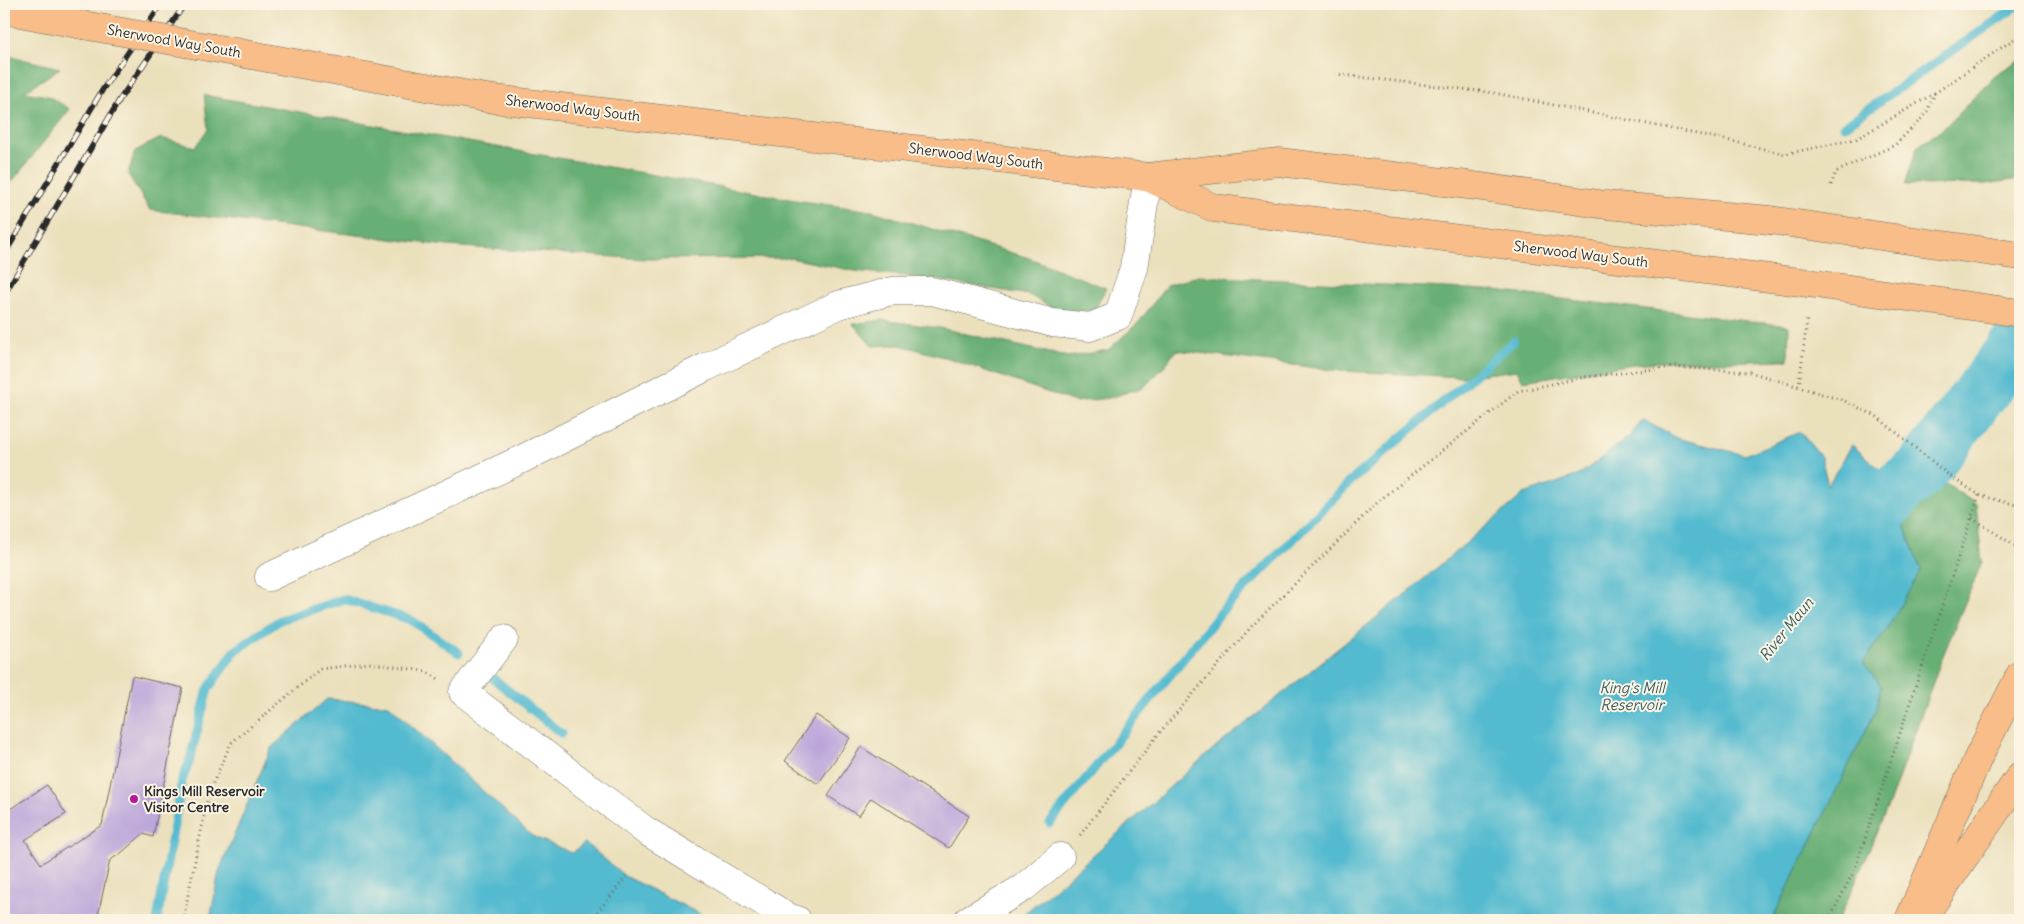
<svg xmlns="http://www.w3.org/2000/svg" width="2024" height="924" viewBox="0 0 2024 924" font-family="Delius,sans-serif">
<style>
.forest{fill:#68af75;stroke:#4a6d50}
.water{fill:#52bacf;stroke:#3e727d}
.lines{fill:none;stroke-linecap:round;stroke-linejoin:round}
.stream{stroke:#52bacf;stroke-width:9}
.river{stroke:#52bacf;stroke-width:55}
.building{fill:#bba5da}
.minor-casing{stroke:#6e6a5e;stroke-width:29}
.highway-casing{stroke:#6e6a5e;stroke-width:29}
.path{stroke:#6e6a5e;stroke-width:3;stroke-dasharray:1 4;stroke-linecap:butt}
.minor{stroke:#fff;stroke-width:28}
.highway{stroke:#f8bd88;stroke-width:28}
.rail-casing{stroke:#2b2b2b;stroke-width:5.5}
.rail{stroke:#fcf5e5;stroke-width:4;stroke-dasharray:11;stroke-linecap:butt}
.highway-bridge-casing{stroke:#6e6a5e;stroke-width:29;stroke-linecap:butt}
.highway-bridge{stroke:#f8bd88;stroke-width:28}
.poi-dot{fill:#b5179e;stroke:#fcf5e5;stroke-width:2}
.labels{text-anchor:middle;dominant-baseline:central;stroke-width:4;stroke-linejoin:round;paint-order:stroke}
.street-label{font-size:14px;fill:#2b2b2b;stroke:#fcf5e5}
.poi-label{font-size:14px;font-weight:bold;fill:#2b2b2b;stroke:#fcf5e5;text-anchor:start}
.water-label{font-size:15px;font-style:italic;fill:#395d64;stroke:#fcf5e5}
</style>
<rect width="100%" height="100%" fill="#fcf5e5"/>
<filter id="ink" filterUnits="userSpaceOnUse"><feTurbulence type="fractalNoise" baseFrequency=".02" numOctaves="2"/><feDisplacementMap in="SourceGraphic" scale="10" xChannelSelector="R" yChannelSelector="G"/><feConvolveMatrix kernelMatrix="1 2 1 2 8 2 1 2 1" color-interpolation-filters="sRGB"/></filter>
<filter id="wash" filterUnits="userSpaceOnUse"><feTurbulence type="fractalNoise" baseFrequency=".0096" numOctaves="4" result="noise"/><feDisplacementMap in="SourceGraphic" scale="20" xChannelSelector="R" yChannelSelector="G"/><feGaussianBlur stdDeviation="1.12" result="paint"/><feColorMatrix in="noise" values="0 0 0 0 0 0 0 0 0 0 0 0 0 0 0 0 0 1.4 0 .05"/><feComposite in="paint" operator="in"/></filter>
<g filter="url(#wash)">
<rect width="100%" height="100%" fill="#ebe0bc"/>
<g class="forest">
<polygon points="4,55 60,68 24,92 48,96 70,109 7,188 4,187"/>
<polygon points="2020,60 2020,179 1986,184 1905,185 1917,147 1943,129 1998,73"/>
<polygon points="204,95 795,200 872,211 1029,258 1106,288 1094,311 1058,311 1029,295 932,279 855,271 790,258 645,259 447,246 150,210 128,174 135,151 161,138 195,147 208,129"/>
<polygon points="1198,276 1487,290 1789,326 1788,360 1716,362 1672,361 1634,364 1523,381 1517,370 1463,377 1340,371 1176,350 1164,367 1144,387 1109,398 1075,402 951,359 900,345 872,346 853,324 882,320 940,328 1068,357 1108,350 1139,322 1167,285"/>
<polygon points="1940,480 1976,504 1982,562 1942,658 1890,801 1839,920 1772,920 1875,712 1881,686 1862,663 1921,570 1900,515"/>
</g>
<g class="water">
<polygon points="1643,420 1676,438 1745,455 1800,432 1821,457 1828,485 1852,445 1900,487 1900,515 1921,570 1887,629 1863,663 1881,686 1875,712 1772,920 1016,920 1064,881 1204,757 1413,588 1524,494 1579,475 1629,437"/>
<polygon points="327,699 389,705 532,836 572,853 585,843 626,877 712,920 210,920 219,871 271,748"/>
</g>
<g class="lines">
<g class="stream">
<polyline points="1844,126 2020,4"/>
<polyline points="489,675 562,734"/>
<polyline points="1050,823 1223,610 1352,480 1514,341"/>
<polyline points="157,920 182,780 189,763 208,689 235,651 280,620 344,599 411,620 459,653"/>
</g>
<polyline class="river" points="1852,546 1900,487 1920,472 2020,341"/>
</g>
<g id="blocks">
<g class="building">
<polygon points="132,676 183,688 153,837 143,834 120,854 110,860 97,920 4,920 4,813 47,785 66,814 25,840 41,864 102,825"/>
<polygon points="816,715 850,738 818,784 785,761"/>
<polygon points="861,747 969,816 949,848 871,798 859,816 828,796"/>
</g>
</g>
</g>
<g filter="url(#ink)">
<use href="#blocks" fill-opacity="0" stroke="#6e6a5e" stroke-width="1"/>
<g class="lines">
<defs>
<g id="minor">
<polyline points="269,577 518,461 706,367 838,305 892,291 932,291 1053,323 1090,327 1118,316 1134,268 1148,177"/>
<polyline points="504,639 463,692 646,831 790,918 797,920"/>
<polyline points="968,920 1023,888 1060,857"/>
</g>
<g id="highway">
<polyline points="4,10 83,25"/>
<polyline points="213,48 486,98 1148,177 1279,162 1468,185 1606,205 1770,220"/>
<polyline points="1148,177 1214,208 1808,283"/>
<polyline points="1922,919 2020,776"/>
<polyline points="1909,920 1978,758 2020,675"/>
</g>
</defs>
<use href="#minor" class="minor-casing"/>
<use href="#highway" class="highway-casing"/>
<g class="path">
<polyline points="1335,74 1495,93 1731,141 1785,154 1856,139 1935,93"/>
<polyline points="1831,185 1836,172 1895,145 1926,114 1935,93 2020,35"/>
<polyline points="1799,386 1807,319"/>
<polyline points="1972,518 2020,549"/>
<polyline points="1080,835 1160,732 1252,626 1380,500 1518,391 1585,377 1673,367 1750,372 1845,401 1876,416 1950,476 1979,495 2020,506"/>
<polyline points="183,920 209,792 231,743 320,669 369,663 425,671 439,679"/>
<polyline points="591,920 626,877"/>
<polyline points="1829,920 1855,869 1979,495"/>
</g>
<use href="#minor" class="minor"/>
<use href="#highway" class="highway"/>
<defs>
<g id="rail">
<polyline points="4,255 103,89 161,4"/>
<polyline points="4,295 120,99 185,4"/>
</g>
</defs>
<use href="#rail" class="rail-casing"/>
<use href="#rail" class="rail"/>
<defs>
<g id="highway-bridge">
<polyline points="83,25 213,48"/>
<polyline points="1770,220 2020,256"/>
<polyline points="1808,283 2020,313"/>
</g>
</defs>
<use href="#highway-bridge" class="highway-bridge-casing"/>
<use href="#highway-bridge" class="highway-bridge"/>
</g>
</g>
<circle class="poi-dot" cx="134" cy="799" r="5"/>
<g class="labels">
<g class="street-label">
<text transform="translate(174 41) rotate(10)">Sherwood Way South</text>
<text transform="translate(573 108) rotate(7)">Sherwood Way South</text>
<text transform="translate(976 156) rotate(7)">Sherwood Way South</text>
<text transform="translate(1581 254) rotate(7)">Sherwood Way South</text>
</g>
<g class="poi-label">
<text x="144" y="791">Kings Mill Reservoir<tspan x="144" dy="16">Visitor Centre</tspan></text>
</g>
<g class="water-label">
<text transform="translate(1786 629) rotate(-51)">River Maun</text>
<text x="1632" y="687">King's Mill<tspan x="1632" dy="17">Reservoir</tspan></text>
</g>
</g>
<rect width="2024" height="924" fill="none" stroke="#fcf5e5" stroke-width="20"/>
</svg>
